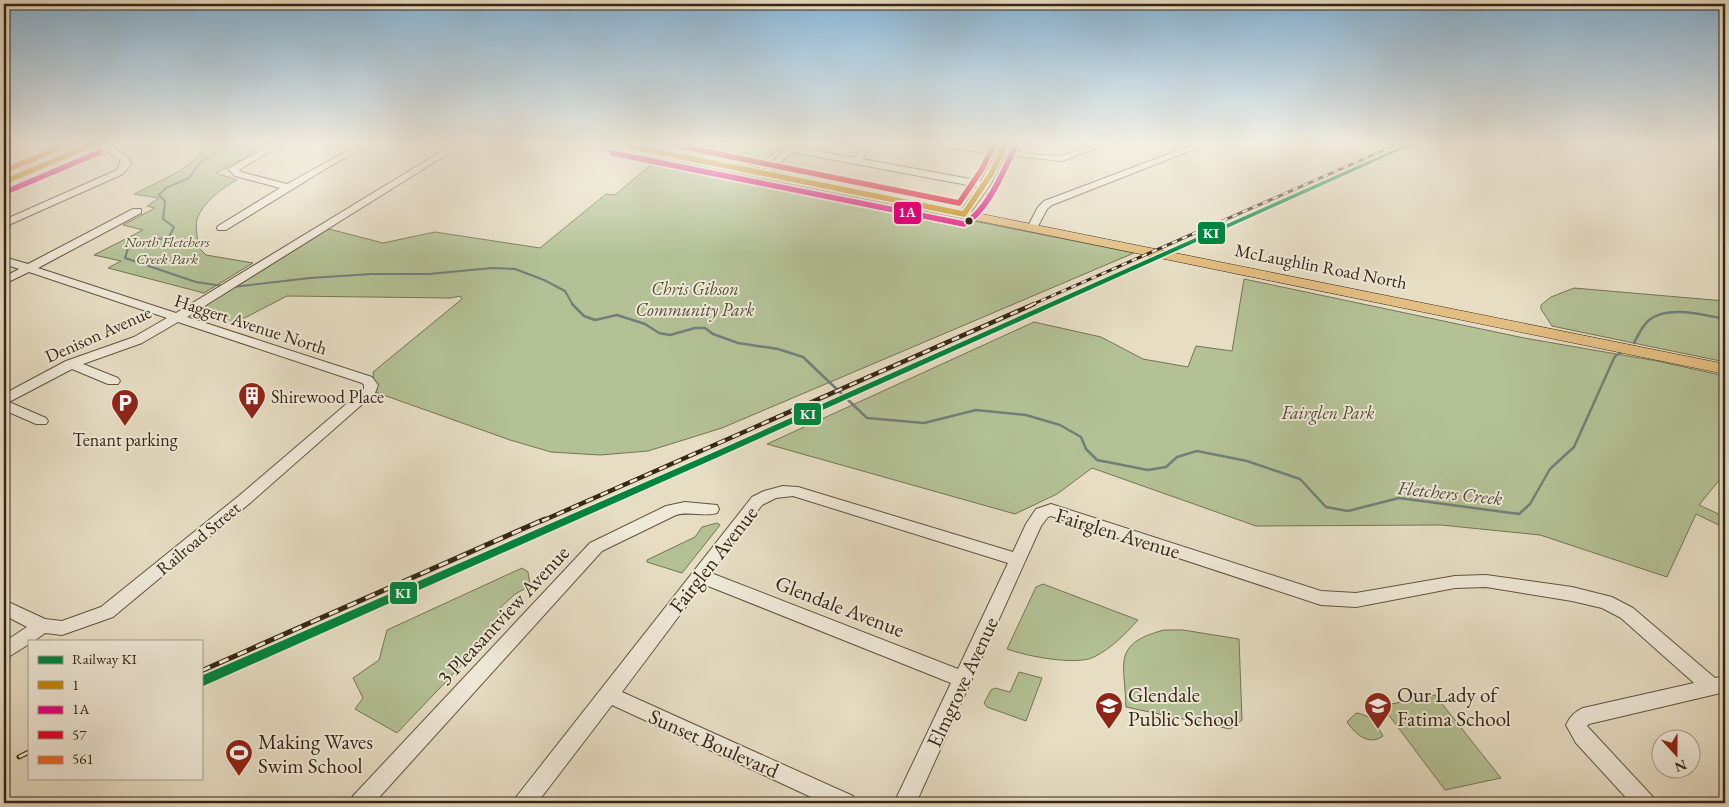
<svg xmlns="http://www.w3.org/2000/svg" width="1729" height="807" viewBox="0 0 1729 807" font-family="'EB Garamond',serif">
<style>
.green{fill:#b3c195;stroke:#747454}
.lines{fill:none;stroke-linecap:round;stroke-linejoin:round}
.stream-far1{stroke:#727f79;stroke-width:2}
.stream{stroke:#727f79;stroke-width:2.5}
.minor-casing{stroke:#625440;stroke-width:2}
.major-casing{stroke:#362614;stroke-width:1}
.minor{fill:#efe9d8;fill-rule:evenodd}
.major{fill:#e3be82;fill-rule:evenodd}
.rail-far2-casing{stroke:#362614;stroke-width:3}
.rail-far1-casing{stroke:#362614;stroke-width:4.5}
.rail-casing{stroke:#362614;stroke-width:5}
.rail-far2{stroke:#efe9d8;stroke-width:2;stroke-dasharray:5.5;stroke-linecap:butt}
.rail-far1{stroke:#efe9d8;stroke-width:2.5;stroke-dasharray:8;stroke-linecap:butt}
.rail{stroke:#efe9d8;stroke-width:3;stroke-dasharray:10;stroke-linecap:butt}
.bus-1-casing{stroke:#efe9d8;stroke-width:9}
.bus-2-casing{stroke:#efe9d8;stroke-width:9}
.bus-3-casing{stroke:#efe9d8;stroke-width:9}
.bus-4-casing{stroke:#efe9d8;stroke-width:9}
.bus-1{stroke:#c78605;stroke-width:5.5}
.bus-2{stroke:#e5007d;stroke-width:5.5}
.bus-3{stroke:#e4002b;stroke-width:5.5}
.bus-4{stroke:#f26522;stroke-width:5.5}
.rail-1-casing{stroke:#efe9d8;stroke-width:3}
.rail-1{fill:#00853f;fill-rule:evenodd}
.bus-dot{fill:#362614;stroke:#efe9d8;stroke-width:2}
.labels{text-anchor:middle;dominant-baseline:central;stroke-width:4;stroke-linejoin:round;paint-order:stroke}
.far-park-label{font-size:15px;font-style:italic;fill:#554d34;stroke:#efe9d8}
.street-label{font-size:18px;fill:#362614;stroke:#efe9d8}
.park-label{font-size:18px;font-style:italic;fill:#554d34;stroke:#efe9d8}
.poi-label{font-size:18px;fill:#362614;stroke:#efe9d8;text-anchor:start}
.water-label{font-size:19px;font-style:italic;fill:#4f4b3e;stroke:#efe9d8}
.near-street-label{font-size:21px;fill:#362614;stroke:#efe9d8}
.near-poi-label{font-size:21px;fill:#362614;stroke:#efe9d8;text-anchor:start}
.line-badge{stroke:#efe9d8;stroke-width:2}
.badge-label{font-size:14px;text-anchor:middle;font-weight:bold;fill:#fff}
</style>
<rect width="100%" height="100%" fill="#e6ddc3"/>
<filter id="stains"><feTurbulence type="fractalNoise" baseFrequency=".004" numOctaves="4"/><feColorMatrix values="0 0 0 0 .2 0 0 0 0 .09 0 0 0 0 .02 0 0 0 .5 -.17"/></filter>
<radialGradient id="worn" r=".72"><stop offset=".6" stop-color="#630" stop-opacity="0"/><stop offset="1" stop-color="#630" stop-opacity=".3"/></radialGradient>
<g class="green">
<path d="M205,143H258V146L252,154L216,173L237,180C222,188 203,202 197,219C195,227 198,239 198,247L206,255L253,263L204,293L108,268L121,261L94,255L143,230L123,225L155,208L147,206L159,198L134,194C155,183 200,166 205,143Z"/>
<polygon points="676,143 785,143 758,168 667,150"/>
<polygon points="659,158 1134,253 722,428 648,451 600,455 551,452 510,440 375,392 373,372 462,299 460,296 451,298 287,296 233,324 191,314 329,229 383,243 435,232 540,248 606,194 615,195"/>
<polygon points="1244,279 1524,338 1657,361 1725,376 1725,473 1699,505 1725,517 1725,528 1696,514 1667,577 1540,535 1441,525 1256,526 1092,468 1057,494 1015,514 767,444 1034,322 1101,337 1143,359 1188,367 1196,346 1232,351"/>
<polygon points="1574,288 1725,301 1725,362 1552,326 1541,309 1541,305 1551,297"/>
<polygon points="717,523 720,525 682,573 647,562 647,560 695,537 702,527"/>
<polygon points="522,568 528,572 530,586 515,594 501,607 495,630 397,733 355,709 363,698 353,678 379,660 387,630"/>
<path d="M1043,584L1138,620C1125,634 1112,648 1094,657C1076,666 1026,656 1007,649L1036,587Z"/>
<path d="M1164,630H1183L1239,639L1242,720L1230,729L1126,707C1125,663 1111,644 1164,630Z"/>
<polygon points="1019,672 1042,678 1026,721 987,707 984,703 991,690 995,688 1010,692"/>
<polygon points="1435,695 1501,778 1445,790 1382,706"/>
<path d="M1356,713C1371,715 1376,723 1383,736C1369,746 1356,735 1347,722Z"/>
</g>
<g class="lines">
<g class="stream-far1">
<polyline points="223,286 196,282 125,258 129,245 169,237 174,227 163,219 165,201 159,195 166,188 189,178 201,162 231,143"/>
<polyline points="233,287 310,278 372,274 429,274 492,268 515,269 544,280 565,291 573,305"/>
</g>
<g class="stream">
<polyline points="572,304 584,316 595,320 617,315 645,324 659,333 670,335 695,328 705,328 713,334 738,343 778,349 803,357 867,418 924,423 976,410 1026,415 1060,425 1081,437 1086,449 1097,460 1148,470 1166,467 1177,457 1197,451 1247,461 1300,479 1326,507 1348,511 1399,498 1519,514 1530,504 1550,469 1574,447 1615,356 1621,353"/>
<path d="M1634,343C1638,335 1642,326 1649,320C1668,305 1704,315 1725,319"/>
</g>
<defs>
<g id="minor">
<polygon points="96,143 106,143 129,158 131,164 123,174 4,227 4,220 117,170 121,161"/>
<polygon points="274,143 284,143 239,170 241,172 287,184 361,143 372,143 327,168 226,230 218,230 217,228 218,226 280,188 235,176 228,169"/>
<polygon points="455,143 465,143 187,317 372,377 378,385 375,393 250,503 113,617 62,635 45,633 34,641 29,641 29,644 10,656 4,658 4,642 27,627 4,615 4,600 45,619 62,621 101,607 240,495 364,389 364,385 362,383 178,322 142,343 83,364 118,378 120,381 118,384 108,384 72,369 9,402 46,418 48,421 46,424 36,424 4,410 4,394 66,361 134,337 167,318 29,272 4,284 4,277 19,269 4,264 4,257 28,264 133,209 141,209 141,213 38,268 176,313"/>
<path d="M791,143H800L797,147L854,158L865,143H874L862,159L981,181L996,154L934,146L930,143H953L999,149L1002,143H1010L1007,150C1024,152 1045,158 1062,155C1079,152 1093,142 1110,143L1062,161L1005,155L990,185L968,216L964,217L959,214L978,187L792,152L768,176H762V172Z"/>
<polygon points="1198,143 1210,143 1052,205 1047,209 1036,230 1028,230 1027,228 1038,207 1044,201"/>
<path d="M783,486L798,487L1013,552L1026,524L1036,509L1051,504L1321,591L1356,593L1455,576L1486,575L1572,587L1612,597L1633,608L1715,678L1725,676V692L1589,724L1587,726L1652,796L1656,803H1631L1576,743L1566,725C1570,717 1574,712 1583,708L1694,683L1621,618L1602,608L1572,601L1486,587L1455,588L1356,607L1321,605L1051,516L1048,517L1041,526L916,803H894L951,683L703,584L622,692L853,796L856,803H824L612,705L537,803H514L517,796L752,497L764,491ZM793,496L1008,563L958,669L711,573L762,505L776,498Z"/>
<path d="M685,502L717,505L719,509L717,513C704,517 690,511 676,515L602,551L374,803H350L353,796L590,543L666,506Z"/>
</g>
<g id="major">
<polygon points="87,143 102,143 100,145 4,186 4,178"/>
<polygon points="608,143 630,143 1725,364 1725,374 614,146"/>
</g>
</defs>
<use href="#minor" class="minor-casing"/>
<use href="#major" class="major-casing"/>
<use href="#minor" class="minor"/>
<use href="#major" class="major"/>
<defs>
<polyline id="rail-far2" points="1031,305 1400,143"/>
<polyline id="rail-far1" points="542,521 1034,304"/>
<g id="rail">
<polyline points="201,671 545,519"/>
<polyline points="19,757 29,752"/>
</g>
</defs>
<use href="#rail-far2" class="rail-far2-casing"/>
<use href="#rail-far1" class="rail-far1-casing"/>
<use href="#rail" class="rail-casing"/>
<use href="#rail-far2" class="rail-far2"/>
<use href="#rail-far1" class="rail-far1"/>
<use href="#rail" class="rail"/>
<defs>
<g id="bus-1">
<polyline points="614,143 964,214 991,174 1006,143"/>
<polyline points="4,182 96,143"/>
</g>
<g id="bus-2">
<path d="M612,153L964,224C987,211 1004,171 1015,147"/>
<polyline points="8,191 100,152"/>
</g>
<polyline id="bus-3" points="664,143 959,203 982,169 995,143"/>
<polyline id="bus-4" points="4,171 71,143"/>
</defs>
<use href="#bus-1" class="bus-1-casing"/>
<use href="#bus-2" class="bus-2-casing"/>
<use href="#bus-3" class="bus-3-casing"/>
<use href="#bus-4" class="bus-4-casing"/>
<use href="#bus-1" class="bus-1"/>
<use href="#bus-2" class="bus-2"/>
<use href="#bus-3" class="bus-3"/>
<use href="#bus-4" class="bus-4"/>
<defs>
<polygon id="rail-1" points="1409,143 1416,143 716,458 201,687 201,676 710,454"/>
</defs>
<use href="#rail-1" class="rail-1-casing"/>
<use href="#rail-1" class="rail-1"/>
</g>
<linearGradient id="sky" x2="0" y2="1"><stop stop-color="#89b6d7"/><stop offset="0.56" stop-color="#f4f0e4"/><stop offset="1" stop-color="#f4f0e4" stop-opacity="0"/></linearGradient>
<rect width="1729" height="256" fill="url(#sky)"/>
<defs>
<symbol id="building-pin" viewBox="-11 -11 22 30"><path d="M0 17L-7.5 6A9.5 9.5 0 1 1 7.5 6Z" fill="#8f2418" stroke="#efe9d8"/><path d="M-4-6H4V6H1V3H-1V6H-4ZM-2.5-4.3h1.7v1.8h-1.7ZM.8-4.3h1.7v1.8H.8ZM-2.5-1h1.7V.8h-1.7ZM.8-1h1.7V.8H.8Z" fill="#fff"/></symbol>
<symbol id="parking-pin" viewBox="-11 -11 22 30"><path d="M0 17L-7.5 6A9.5 9.5 0 1 1 7.5 6Z" fill="#8f2418" stroke="#efe9d8"/><path d="M-3.5-5.5H1a3.5 3.5 0 0 1 0 7H-1V5.5H-3.5ZM-1-3.4V-.6H.8a1.4 1.4 0 0 0 0-2.8Z" fill="#fff"/></symbol>
<symbol id="school-pin" viewBox="-11 -11 22 30"><path d="M0 17L-7.5 6A9.5 9.5 0 1 1 7.5 6Z" fill="#8f2418" stroke="#efe9d8"/><path d="M0-5L7-2L0 1L-7-2ZM-4 1L0 2.5L4 1V4Q0 6-4 4Z" fill="#fff"/></symbol>
<symbol id="stadium-pin" viewBox="-11 -11 22 30"><path d="M0 17L-7.5 6A9.5 9.5 0 1 1 7.5 6Z" fill="#8f2418" stroke="#efe9d8"/><path d="M0-5a6.5 5 0 1 0 0 10a6.5 5 0 1 0 0-10ZM-3.5-1.8h7v3.6h-7Z" fill="#fff"/></symbol>
</defs>
<g fill-rule="evenodd">
<use href="#building-pin" x="236" y="380" width="32" height="43"/>
<use href="#parking-pin" x="109" y="387" width="32" height="43"/>
<use href="#school-pin" x="1093" y="690" width="32" height="43"/>
<use href="#school-pin" x="1362" y="690" width="32" height="43"/>
<use href="#stadium-pin" x="223" y="737" width="32" height="43"/>
</g>
<circle class="bus-dot" cx="969" cy="221" r="4.5"/>
<g class="labels">
<g class="far-park-label">
<text x="167" y="241">North Fletchers<tspan x="167" dy="17">Creek Park</tspan></text>
</g>
<g class="street-label">
<text transform="translate(1321 266) rotate(11)">McLaughlin Road North</text>
<text transform="translate(251 324) rotate(18)">Haggert Avenue North</text>
<text transform="translate(98 334) rotate(-24)">Denison Avenue</text>
<text transform="translate(198 538) rotate(-40)">Railroad Street</text>
</g>
<g class="park-label">
<text x="695" y="288">Chris Gibson<tspan x="695" dy="21">Community Park</tspan></text>
<text x="1328" y="412">Fairglen Park</text>
</g>
<g class="poi-label">
<text x="271" y="396">Shirewood Place</text>
<text x="125" y="439" text-anchor="middle">Tenant parking</text>
</g>
<g class="water-label">
<text transform="translate(1450 493) rotate(6)">Fletchers Creek</text>
</g>
<g class="near-street-label">
<text transform="translate(1118 533) rotate(17)">Fairglen Avenue</text>
<text transform="translate(713 559) rotate(-52)">Fairglen Avenue</text>
<text transform="translate(840 606) rotate(21)">Glendale Avenue</text>
<text transform="translate(503 615) rotate(-47)">3 Pleasantview Avenue</text>
<text transform="translate(962 682) rotate(-65)">Elmgrove Avenue</text>
<text transform="translate(714 743) rotate(24)">Sunset Boulevard</text>
</g>
<g class="near-poi-label">
<text x="1128" y="694">Glendale<tspan x="1128" dy="24">Public School</tspan></text>
<text x="1397" y="694">Our Lady of<tspan x="1397" dy="24">Fatima School</tspan></text>
<text x="258" y="741">Making Waves<tspan x="258" dy="24">Swim School</tspan></text>
</g>
</g>
<g class="line-badge">
<rect x="893" y="201" width="29" height="24" rx="5" fill="#e5007d"/>
<rect x="1197" y="221" width="29" height="24" rx="5" fill="#00853f"/>
<rect x="793" y="402" width="29" height="24" rx="5" fill="#00853f"/>
<rect x="389" y="581" width="29" height="24" rx="5" fill="#00853f"/>
</g>
<g class="badge-label">
<text x="907" y="217">1A</text>
<text x="1211" y="238">KI</text>
<text x="808" y="419">KI</text>
<text x="403" y="598">KI</text>
</g>
<rect width="1729" height="807" fill="none" stroke="#e6ddc3" stroke-width="20"/>
<rect x="5" y="5" width="1719" height="797" fill="none" stroke="#362614" stroke-width="2.5"/>
<rect x="10" y="10" width="1709" height="787" fill="none" stroke="#362614"/>
<rect x="28" y="640" width="175" height="140" fill="#efe9d8" stroke="#a59b8a"/>
<rect x="38" y="656" width="25" height="8" fill="#00853f" stroke="#a59b8a"/>
<text x="72" y="664" font-size="15" fill="#362614">Railway KI</text>
<rect x="38" y="681" width="25" height="8" fill="#c78605" stroke="#a59b8a"/>
<text x="72" y="690" font-size="15" fill="#362614">1</text>
<rect x="38" y="706" width="25" height="8" fill="#e5007d" stroke="#a59b8a"/>
<text x="72" y="714" font-size="15" fill="#362614">1A</text>
<rect x="38" y="731" width="25" height="8" fill="#e4002b" stroke="#a59b8a"/>
<text x="72" y="740" font-size="15" fill="#362614">57</text>
<rect x="38" y="756" width="25" height="8" fill="#f26522" stroke="#a59b8a"/>
<text x="72" y="764" font-size="15" fill="#362614">561</text>
<g transform="translate(1676 754) rotate(159)"><circle r="24" fill="#efe9d8" stroke="#a59b8a"/>
<path d="M0-4L9 19L0 12L-9 19Z" fill="#8f2418"/>
<text y="-8" font-size="14" font-weight="bold" text-anchor="middle" fill="#362614">N</text>
</g>
<rect width="100%" height="100%" filter="url(#stains)"/>
<rect width="100%" height="100%" fill="url(#worn)"/>
</svg>
